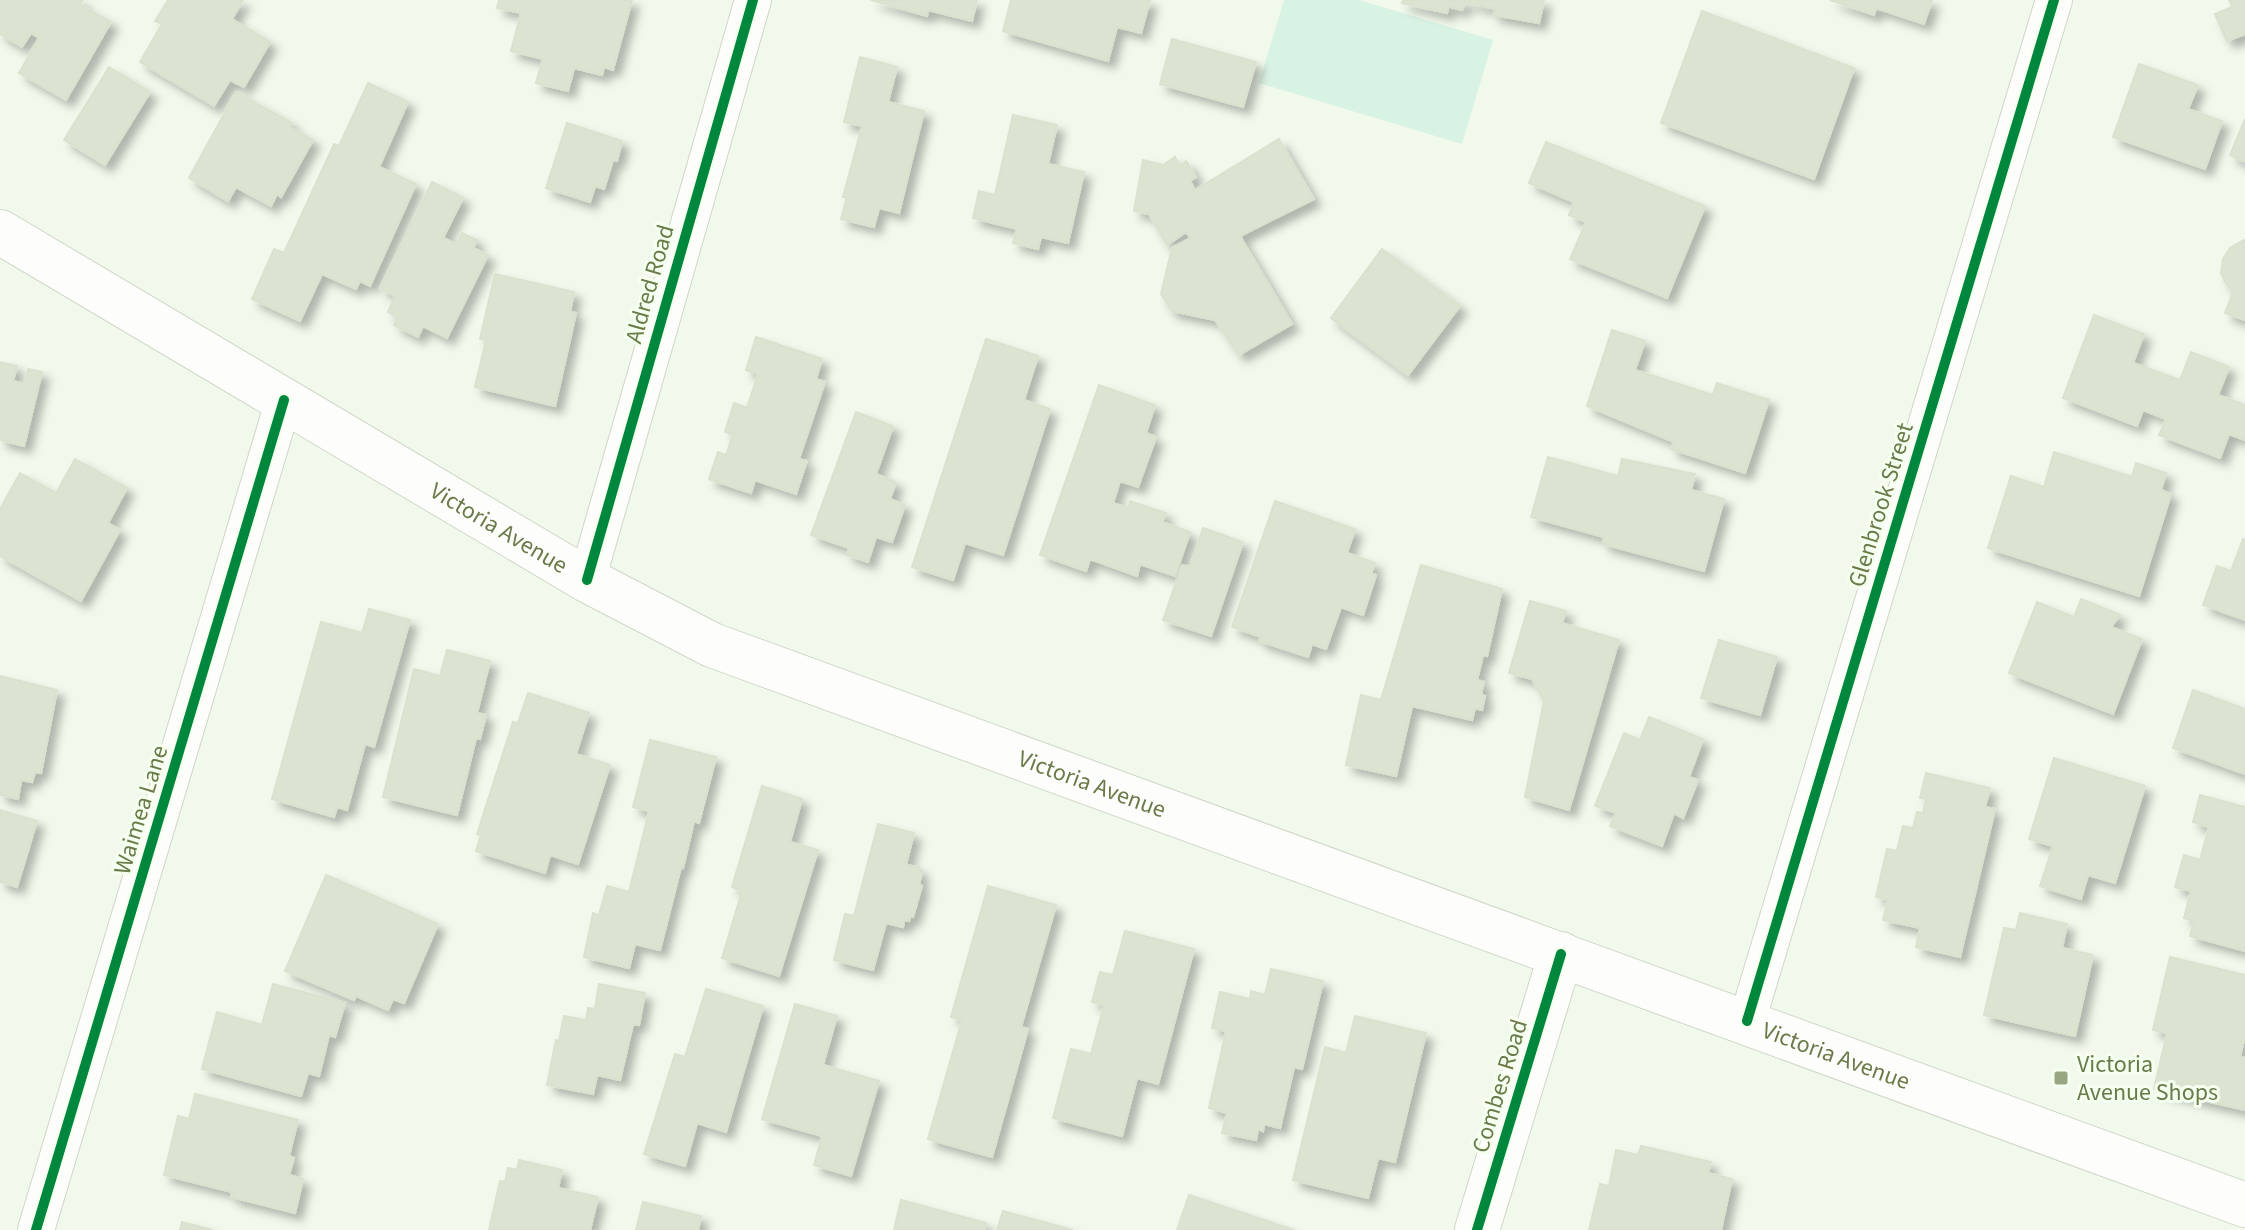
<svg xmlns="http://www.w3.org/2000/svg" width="2245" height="1230" viewBox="0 0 2245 1230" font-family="'Source Sans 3',sans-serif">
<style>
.green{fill:#d8f2e3}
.building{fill:#dbe4d0;stroke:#d9e2ce;stroke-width:2;filter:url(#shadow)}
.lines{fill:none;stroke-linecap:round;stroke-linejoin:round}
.minor-casing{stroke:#d0d6c7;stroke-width:38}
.tertiary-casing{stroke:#d0d6c7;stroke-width:46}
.secondary-casing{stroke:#d0d7c7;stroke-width:46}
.minor{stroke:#fdfefc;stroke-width:36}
.tertiary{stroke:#fdfefc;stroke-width:44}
.secondary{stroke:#fdfefc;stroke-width:44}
.cycleway-casing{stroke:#f6ffef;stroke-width:15}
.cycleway{stroke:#00873e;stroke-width:10}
.poi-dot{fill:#99a682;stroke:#f6ffef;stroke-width:3}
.labels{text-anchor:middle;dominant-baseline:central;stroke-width:6;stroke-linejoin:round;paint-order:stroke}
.street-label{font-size:24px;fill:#6a7a49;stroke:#f6ffef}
.poi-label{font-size:24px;fill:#6a7a49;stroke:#f6ffef;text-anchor:start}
</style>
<defs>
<filter id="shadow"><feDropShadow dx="7" dy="7" stdDeviation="4" flood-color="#0004"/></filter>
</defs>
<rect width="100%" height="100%" fill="#f1f9ec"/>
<polygon class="green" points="1284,0 1359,0 1493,40 1462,144 1259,83"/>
<g class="building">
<polygon points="0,0 83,0 80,5 111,22 66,100 19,73 39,38 31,33 22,47 0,34"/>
<polygon points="168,0 243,0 232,19 270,42 244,87 230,80 214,106 140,62 162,24 155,21"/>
<polygon points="499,0 632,0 613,70 604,67 602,75 574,68 568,91 536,83 543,59 511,51 521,13 497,8"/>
<polygon points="871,0 977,0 972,21 928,10 927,16"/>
<polygon points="1011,0 1150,0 1141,33 1117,27 1108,61 1003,31"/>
<polygon points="1403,0 1544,0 1539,23 1493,15 1496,9 1465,2 1462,10 1448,6 1447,13 1402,3"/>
<polygon points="1830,0 1932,0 1924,24 1876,8 1874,15"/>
<polygon points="2229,0 2245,0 2245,34 2227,41 2215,14 2232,7"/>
<polygon points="1702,11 1854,68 1814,179 1661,123"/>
<polygon points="1172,39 1256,62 1243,107 1160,84"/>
<polygon points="860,57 897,67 888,102 924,111 899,213 879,208 874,227 841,219 847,197 843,197 862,126 844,122"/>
<polygon points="2139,64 2198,85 2188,109 2222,121 2205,169 2113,137"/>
<polygon points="109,67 150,92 105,165 64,140"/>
<polygon points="368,83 408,102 379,167 416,184 370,286 360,281 356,289 322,274 300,321 252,299 274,249 284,253 334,144 339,146"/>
<polygon points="236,92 292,123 289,127 313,140 281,197 277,194 271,206 236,187 228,201 189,178"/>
<polygon points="1013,115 1057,125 1048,164 1084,172 1068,243 1041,237 1038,249 1013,243 1017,229 973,218 979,191 995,195"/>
<polygon points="2245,119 2245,162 2230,155"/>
<polygon points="567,123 622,141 617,161 613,160 604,189 595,186 590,202 546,188"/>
<polygon points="1279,139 1314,199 1240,236 1292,324 1239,355 1215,320 1172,311 1161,294 1172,248 1191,238 1186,232 1167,245 1149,214 1134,211 1143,160 1163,165 1175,157 1180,166 1186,161 1196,177 1190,181 1195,190"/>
<polygon points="1546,142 1705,206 1667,298 1570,259 1586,222 1569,215 1574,202 1529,183"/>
<polygon points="432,182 463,198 443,238 456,244 462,233 477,240 473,248 488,255 447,338 423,326 418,337 394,325 398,317 388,312 395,296 380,288"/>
<polygon points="2244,240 2245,240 2245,320 2225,313 2233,292 2225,282 2221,273 2223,259 2230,248"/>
<polygon points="1382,249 1460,306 1408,375 1331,318"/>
<polygon points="495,274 574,292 570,312 576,313 555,406 475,387 486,340 480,339"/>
<polygon points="2094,315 2144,334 2133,363 2180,380 2191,352 2229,367 2218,395 2245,405 2245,440 2229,434 2220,458 2159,435 2166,419 2143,410 2137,426 2063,398"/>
<polygon points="1612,330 1645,341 1635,370 1713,395 1717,383 1769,400 1745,473 1671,449 1674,442 1587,406"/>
<polygon points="756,337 822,359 816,379 825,382 799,459 807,461 796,494 755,480 751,493 709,479 718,452 726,455 733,435 725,432 734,403 747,408 758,374 746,370"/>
<polygon points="986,339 1038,356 1024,400 1050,409 1003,555 965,543 953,580 912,567"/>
<polygon points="0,362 17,366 13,381 25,384 28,369 42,372 24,446 0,440"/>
<polygon points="1099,385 1155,405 1146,433 1156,437 1138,487 1120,481 1113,503 1128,508 1130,501 1166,513 1162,522 1190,532 1175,576 1140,564 1137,576 1090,559 1086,571 1040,555"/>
<polygon points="856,412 893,426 876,474 896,482 890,499 905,505 892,542 876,537 868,562 847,555 849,548 811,535"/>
<polygon points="2054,452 2132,477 2136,463 2166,473 2161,490 2171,494 2139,596 1988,548 2011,476 2044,487"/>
<polygon points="1548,457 1618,476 1622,459 1695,474 1691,490 1724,499 1704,571 1603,544 1604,537 1531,517"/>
<polygon points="75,459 127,488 108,523 120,530 81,601 0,556 0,509 20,473 56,493"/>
<polygon points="1275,501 1355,529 1347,553 1375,563 1371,574 1376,575 1363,615 1341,607 1326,649 1312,644 1308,657 1259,641 1261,637 1232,627"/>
<polygon points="1203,528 1243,542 1211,636 1163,620 1182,565 1190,567"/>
<polygon points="2243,539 2245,540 2245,620 2203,605 2217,566 2231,571"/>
<polygon points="1421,565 1502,589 1487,656 1483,655 1477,680 1484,682 1481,694 1485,696 1482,710 1475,708 1472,720 1412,706 1396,776 1346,765 1361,695 1381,700"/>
<polygon points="2081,599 2120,615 2111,627 2142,639 2113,714 2009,673 2037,602 2074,617"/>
<polygon points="1530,601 1566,611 1562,623 1619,640 1569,810 1525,797 1544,701 1532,679 1509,673"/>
<polygon points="369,609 410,620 374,747 365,744 347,810 337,807 334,817 272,799 321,622 362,633"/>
<polygon points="1719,640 1777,657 1760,715 1701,698"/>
<polygon points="447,650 490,661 477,713 486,715 480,739 476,738 457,815 383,797 414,669 440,676"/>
<polygon points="0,676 57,690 41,773 35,772 32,782 21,780 18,799 0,795"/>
<polygon points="2193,690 2245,709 2245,774 2173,748"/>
<polygon points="528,693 589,713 576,754 610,765 578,864 550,855 545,873 476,851 481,835 477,834 513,722 518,723"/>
<polygon points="1649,717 1703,739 1689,777 1698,780 1683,818 1674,813 1662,846 1610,826 1616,813 1595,806 1624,733 1640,740"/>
<polygon points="650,740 716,757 699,823 694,821 683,868 681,867 660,950 635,944 629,968 584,957 593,913 599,915 607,886 629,892 649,811 633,807"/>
<polygon points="2054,758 2145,786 2115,883 2088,875 2081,899 2040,886 2053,846 2029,839"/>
<polygon points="1926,773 1990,788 1985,807 1995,809 1960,957 1916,947 1920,928 1883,920 1888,899 1876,897 1887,849 1897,851 1903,826 1913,828 1917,812 1923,813 1926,799 1920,798"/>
<polygon points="762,786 802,799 790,842 818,850 779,976 722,958 742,891 732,887"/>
<polygon points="2200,795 2245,807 2245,951 2190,936 2194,921 2184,918 2191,891 2175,887 2184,855 2200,860 2209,827 2193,822"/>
<polygon points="0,810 37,821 17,887 0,882"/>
<polygon points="878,824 914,833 906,865 919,867 918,873 922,873 919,884 922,886 913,917 910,916 909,921 904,920 903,927 886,923 873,970 834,960 845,914 854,916"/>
<polygon points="326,875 438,924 404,1003 393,999 388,1010 356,996 354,1000 285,971"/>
<polygon points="988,886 1056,905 1021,1027 1028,1029 992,1157 928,1139 962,1020 951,1017"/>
<polygon points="2020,913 2067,924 2062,948 2093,955 2075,1036 1984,1015 2004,928 2016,930"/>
<polygon points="1125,931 1194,949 1158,1084 1137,1078 1122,1136 1053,1118 1071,1049 1091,1054 1104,1005 1092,1002 1100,972 1113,975"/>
<polygon points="2170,957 2245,975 2245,1035 2240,1057 2245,1058 2245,1110 2154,1089 2167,1033 2153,1030"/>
<polygon points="1271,969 1323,981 1302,1069 1294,1067 1280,1128 1264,1124 1263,1131 1258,1129 1256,1140 1222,1133 1227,1113 1209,1108 1226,1031 1212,1028 1220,992 1250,999 1251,991 1265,995"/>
<polygon points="273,984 345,1003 335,1037 329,1035 319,1076 308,1073 301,1096 202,1069 217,1012 262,1025"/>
<polygon points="599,984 645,993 639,1025 633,1024 620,1080 597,1075 593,1094 547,1085 556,1040 559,1041 564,1016 586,1020 588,1008 595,1009"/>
<polygon points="706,989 763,1006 726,1132 697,1123 685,1166 644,1154 675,1054 685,1057"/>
<polygon points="795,1004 837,1016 823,1065 879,1081 851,1176 814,1165 822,1136 762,1119"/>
<polygon points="1355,1016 1426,1033 1395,1162 1378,1158 1368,1198 1293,1180 1325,1047 1346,1053"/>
<polygon points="195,1094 298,1120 289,1156 294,1158 289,1175 303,1179 295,1213 231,1197 232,1192 164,1175 178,1116 189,1119"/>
<polygon points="1641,1146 1711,1162 1708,1173 1732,1179 1721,1230 1589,1230 1600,1184 1609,1186 1616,1150 1638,1155"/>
<polygon points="519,1160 562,1170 558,1188 598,1197 590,1230 489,1230 500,1181 505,1182 508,1168 517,1170"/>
<polygon points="1189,1195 1294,1230 1177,1230"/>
<polygon points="901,1200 986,1223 984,1230 894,1230"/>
<polygon points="643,1202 701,1216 698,1230 636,1230"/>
<polygon points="1003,1211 1073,1230 997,1230"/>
<polygon points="182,1222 213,1230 180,1230"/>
</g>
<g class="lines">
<defs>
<g id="minor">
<polyline points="587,580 753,0"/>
<polyline points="1747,1021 2054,0"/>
<polyline points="36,1230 284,400"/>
</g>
<polyline id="tertiary" points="1477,1230 1561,954"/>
<g id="secondary">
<path id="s1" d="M0,232L587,580L712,645L2245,1205"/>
</g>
</defs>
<use href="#minor" class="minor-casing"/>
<use href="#tertiary" class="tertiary-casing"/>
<use href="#secondary" class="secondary-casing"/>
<use href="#minor" class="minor"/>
<use href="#tertiary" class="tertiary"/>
<use href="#secondary" class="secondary"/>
<defs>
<g id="cycleway">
<polyline points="587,580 753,0"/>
<polyline points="1747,1021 2054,0"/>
<polyline points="36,1230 284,400"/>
<polyline points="1477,1230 1561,954"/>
</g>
</defs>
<use href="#cycleway" class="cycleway-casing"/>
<use href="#cycleway" class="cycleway"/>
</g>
<rect class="poi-dot" x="2053" y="1070" width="16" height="16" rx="4"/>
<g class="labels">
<g class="street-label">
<text transform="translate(650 284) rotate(-74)">Aldred Road</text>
<text transform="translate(1881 505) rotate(-73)">Glenbrook Street</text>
<text stroke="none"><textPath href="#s1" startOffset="580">Victoria Avenue</textPath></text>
<text stroke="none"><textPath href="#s1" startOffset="1228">Victoria Avenue</textPath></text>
<text transform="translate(141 810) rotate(-73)">Waimea Lane</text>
<text stroke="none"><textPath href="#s1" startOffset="2020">Victoria Avenue</textPath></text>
<text transform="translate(1500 1086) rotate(-73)">Combes Road</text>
</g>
<g class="poi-label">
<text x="2077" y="1064">Victoria<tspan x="2077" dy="28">Avenue Shops</tspan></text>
</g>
</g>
</svg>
